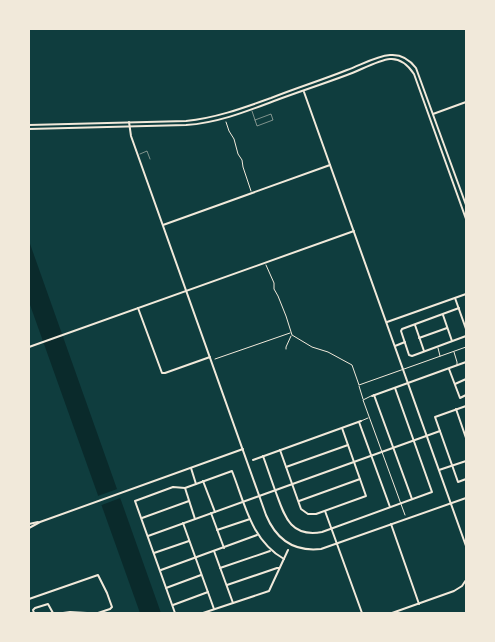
<svg xmlns="http://www.w3.org/2000/svg" width="495" height="642" viewBox="0 0 495 642" font-family="Roboto,sans-serif">
<style>
.water{fill:#0a2a2b}
.pier{fill:#0f3d3e}
.lines{fill:none;stroke-linecap:round;stroke-linejoin:round}
.service{stroke:#f1e9da;stroke-width:0.5}
.pedestrian{stroke:#f1e9da;stroke-width:1}
.minor{stroke:#f1e9da;stroke-width:2}
.tertiary{stroke:#f1e9da;stroke-width:2}
</style>
<rect width="100%" height="100%" fill="#0f3d3e"/>
<polygon class="water" points="29,241 161,613 140,613 29,302"/>
<polygon class="pier" points="120,488 123,497 99,506 95,497"/>
<g class="lines">
<g class="service">
<polyline points="252,111 257,126 273,120 271,114 255,120"/>
<polyline points="140,154 147,151 150,159"/>
</g>
<g class="pedestrian">
<polyline points="226,122 229,131 234,139 238,154 242,160 243,167 251,191"/>
<polyline points="266,265 274,283 274,289 278,296 286,316 292,335 312,347 328,352 352,365 359,385 466,347"/>
<polyline points="438,348 440,356"/>
<polyline points="286,349 286,347 291,336"/>
<polyline points="454,352 457,362 457,365"/>
<polyline points="215,359 290,333"/>
<polyline points="359,386 363,399"/>
<polyline points="371,396 363,400 405,515"/>
<polyline points="361,421 368,418"/>
</g>
<g class="minor">
<polyline points="455,298 466,329"/>
<polyline points="459,308 402,329 401,331 409,355 412,356 466,336"/>
<polyline points="443,315 452,341"/>
<polyline points="415,325 424,351"/>
<polyline points="419,338 447,328"/>
<polyline points="395,346 405,342"/>
<polyline points="449,369 460,398 466,395"/>
<polyline points="455,384 466,379"/>
<polyline points="374,395 412,499"/>
<polyline points="372,396 466,362"/>
<polyline points="466,406 435,417 458,482 466,479"/>
<polyline points="456,409 466,438"/>
<polyline points="359,422 390,507"/>
<polyline points="280,450 301,509 308,514 316,514 366,496 342,428"/>
<path d="M263,456C267,467 271,479 275,490C284,514 289,538 322,532L432,492L395,388"/>
<polyline points="253,460 361,421"/>
<polyline points="286,467 348,445"/>
<polyline points="191,468 196,484"/>
<polyline points="439,470 466,461"/>
<polyline points="203,481 215,512"/>
<polyline points="185,488 195,519"/>
<polyline points="299,501 360,479"/>
<polyline points="325,511 337,544"/>
<polyline points="211,513 224,548"/>
<polyline points="142,518 189,501"/>
<polyline points="183,523 214,609"/>
<polyline points="217,530 250,519"/>
<polyline points="148,536 440,431"/>
<polyline points="214,551 233,603"/>
<polyline points="154,553 189,541"/>
<polyline points="220,568 270,551"/>
<polyline points="161,570 257,535"/>
<polyline points="227,585 277,568 279,568"/>
<polyline points="166,588 201,575"/>
<polyline points="29,599 98,575 107,593 112,607 110,609 98,613"/>
<polyline points="173,605 208,592"/>
<polyline points="34,613 33,610 35,608 48,604 53,613"/>
<polyline points="63,613 70,612 87,613"/>
<path d="M175,613L135,501L173,487L185,488L232,471C245,504 251,540 284,559"/>
<polyline points="203,613 269,591 288,550"/>
</g>
<g class="tertiary">
<polyline points="304,92 466,546"/>
<polyline points="433,114 466,102"/>
<path d="M129,122L131,136L266,515C276,539 294,552 321,549L466,498"/>
<path d="M29,125L186,121C216,118 243,108 271,98C296,88 322,80 347,70C361,65 376,56 390,55C401,54 410,60 416,68L466,205"/>
<path d="M29,129L186,125C217,123 245,112 274,101C298,92 323,84 347,75C359,71 378,60 390,59C401,58 408,65 414,74L466,219"/>
<polyline points="163,225 330,165"/>
<polyline points="138,308 162,373 165,373 210,357"/>
<polyline points="387,322 466,294"/>
<polyline points="29,347 354,231"/>
<polyline points="29,524 38,522"/>
<polyline points="391,524 419,604"/>
<polyline points="29,528 40,522 243,449"/>
<polyline points="337,544 362,613"/>
<polyline points="392,613 454,591 462,586 466,580"/>
</g>
</g>
<rect width="495" height="642" fill="none" stroke="#f1e9da" stroke-width="60"/>
</svg>
